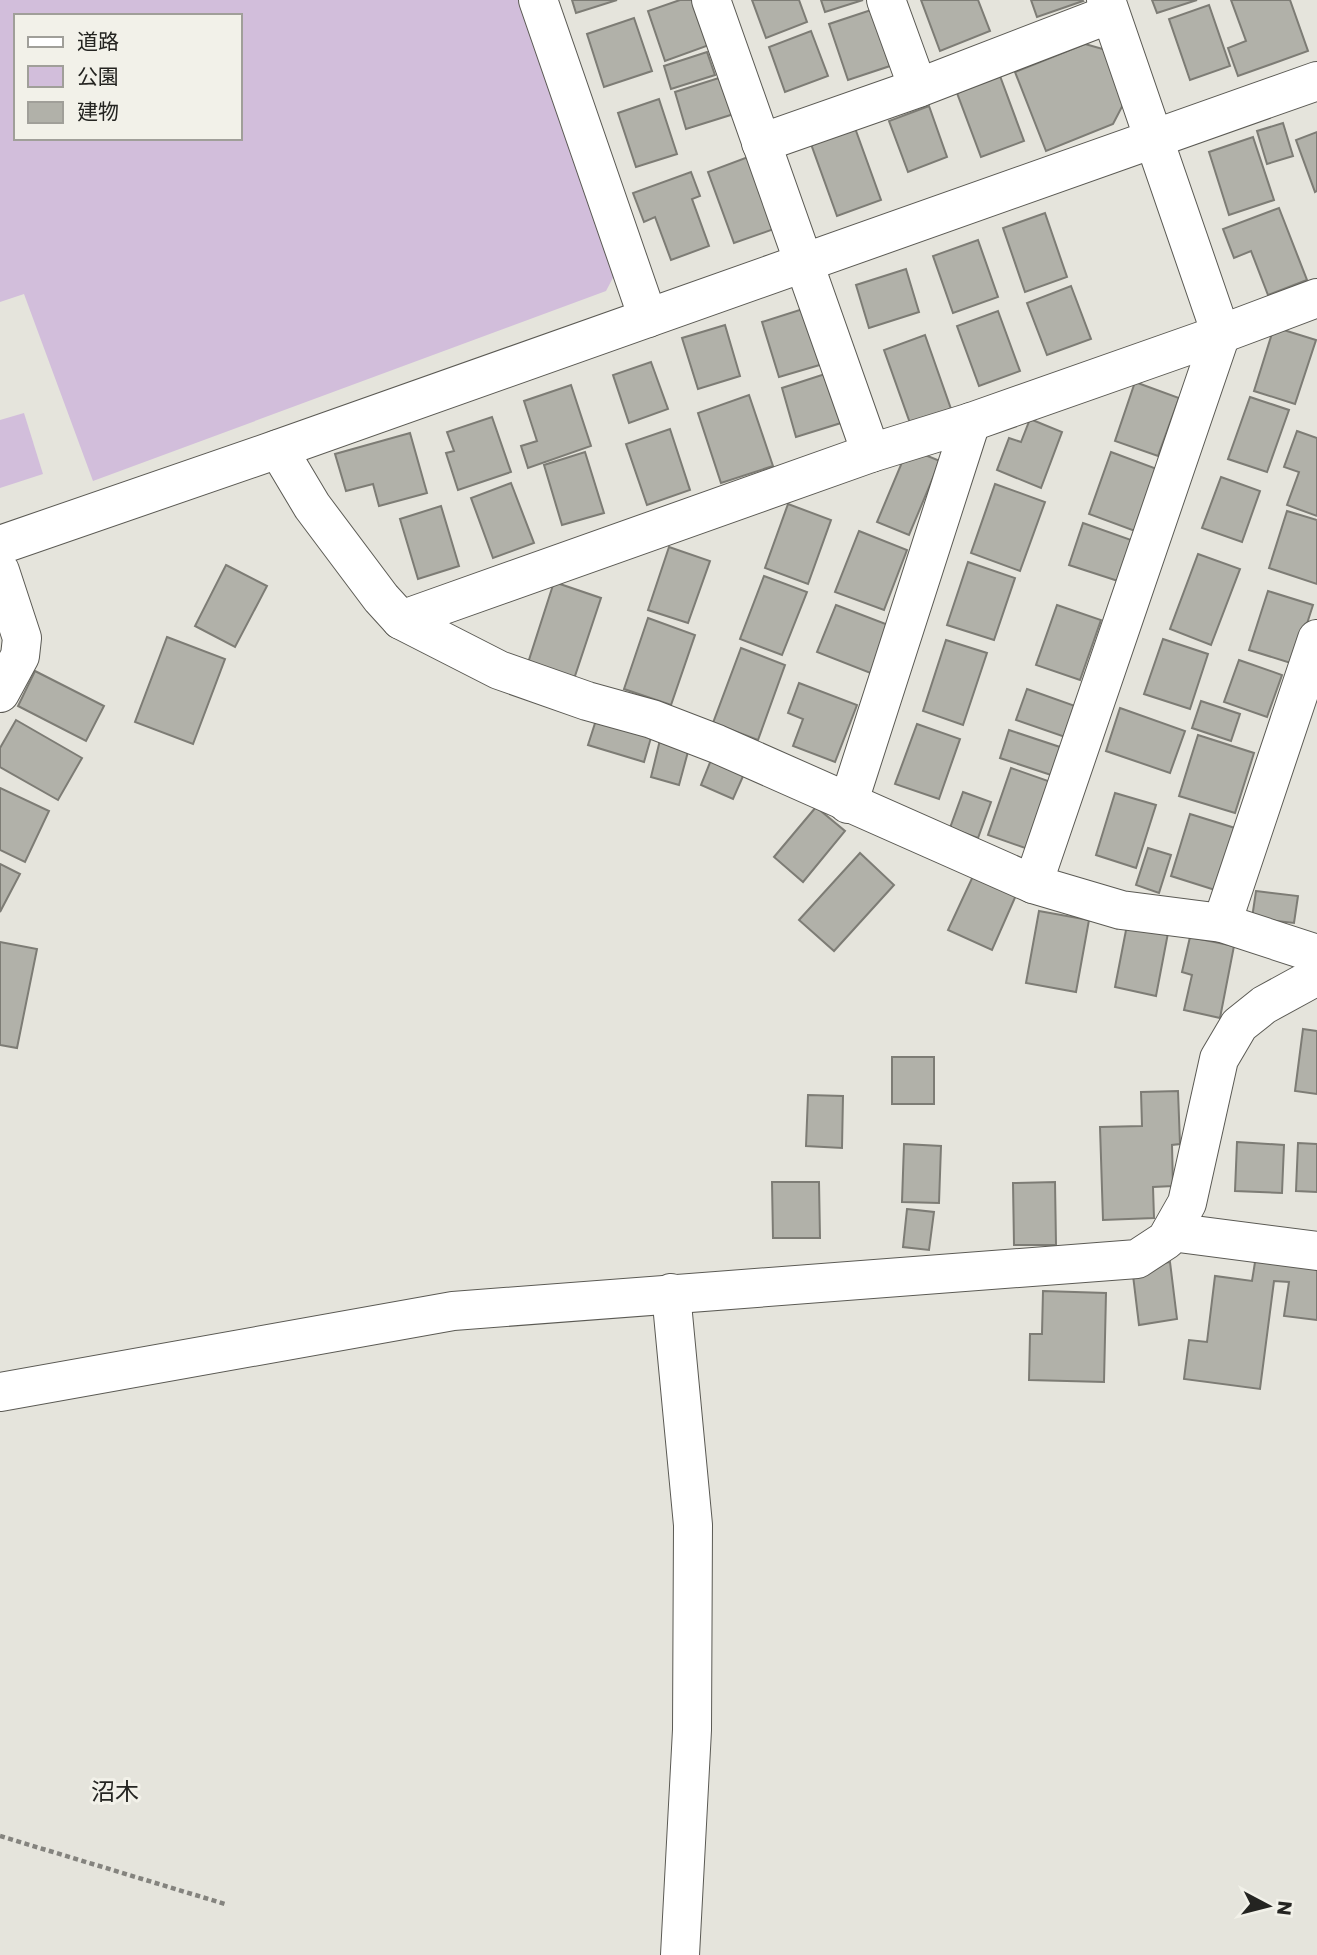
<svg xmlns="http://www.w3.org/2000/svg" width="1317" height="1955" viewBox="0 0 1317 1955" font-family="Poppins,'Noto Sans JP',sans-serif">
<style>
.green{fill:#d2bedb;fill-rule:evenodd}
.building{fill:#b1b1a9;stroke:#7d7c75;stroke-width:2}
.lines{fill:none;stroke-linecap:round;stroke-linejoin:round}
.minor-casing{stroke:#5b5a54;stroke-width:40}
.path{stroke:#84837e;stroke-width:4.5;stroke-dasharray:5 3.5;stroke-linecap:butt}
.minor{stroke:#fff;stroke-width:38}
.labels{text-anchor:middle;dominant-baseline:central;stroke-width:6;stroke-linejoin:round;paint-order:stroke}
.quarter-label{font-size:24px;fill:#242421;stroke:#f2f1e9}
</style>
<rect width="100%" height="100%" fill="#e5e4dc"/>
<g class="green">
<path d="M0,0H520L616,272L606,291L93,481L24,294L0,302ZM16,16H240V138H16Z"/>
<polygon points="24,413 43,474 0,488 0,420"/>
</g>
<g class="building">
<polygon points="572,0 617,0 576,13"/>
<polygon points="680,0 697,0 712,44 665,61 648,11"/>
<polygon points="752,0 799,0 807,22 766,38"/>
<polygon points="821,0 863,0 825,12"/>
<polygon points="921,0 978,0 990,31 940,51"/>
<polygon points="1031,0 1082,0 1083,1 1037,17"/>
<polygon points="1152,0 1197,0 1157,13"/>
<polygon points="1231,0 1290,0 1308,51 1238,76 1228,48 1246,41"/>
<polygon points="1209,5 1230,66 1190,80 1169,19"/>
<polygon points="871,10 890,66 848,80 829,24"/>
<polygon points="634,18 652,71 604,87 587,34"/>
<polygon points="811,31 828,76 785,92 769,47"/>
<polygon points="1085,44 1110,51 1126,99 1113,124 1046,151 1015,72"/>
<polygon points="707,52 715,75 671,89 664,66"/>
<polygon points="725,76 737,113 686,129 675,92"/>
<polygon points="1000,76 1024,141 981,157 957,93"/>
<polygon points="659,99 677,154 636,167 618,113"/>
<polygon points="929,106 947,157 908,172 889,121"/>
<polygon points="1283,123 1293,156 1267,164 1257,131"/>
<polygon points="855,128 881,200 837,216 811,144"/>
<polygon points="1317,132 1317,191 1315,192 1296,140"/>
<polygon points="1253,137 1274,200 1229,215 1209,152"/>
<polygon points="748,157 774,229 734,243 708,172"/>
<polygon points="691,172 700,196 692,199 709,246 671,260 655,217 644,222 633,193"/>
<polygon points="1279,208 1307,280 1268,295 1251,251 1234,258 1223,229"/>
<polygon points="1045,213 1067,277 1025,292 1003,228"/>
<polygon points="978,240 998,297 953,313 933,256"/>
<polygon points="906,269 919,312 869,328 856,285"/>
<polygon points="1071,286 1091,339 1047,355 1027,303"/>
<polygon points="806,308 823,364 779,377 762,322"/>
<polygon points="998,311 1020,371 979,386 957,326"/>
<polygon points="725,325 740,376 698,389 682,338"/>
<polygon points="1274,327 1316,340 1295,404 1254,391"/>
<polygon points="925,335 951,409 910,423 884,350"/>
<polygon points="651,362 668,409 629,423 613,375"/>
<polygon points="825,374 841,423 796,437 782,388"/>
<polygon points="1135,382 1179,398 1158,456 1115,441"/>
<polygon points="571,385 591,446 528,468 521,446 537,441 524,401"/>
<polygon points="749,395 773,466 721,483 698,413"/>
<polygon points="1250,397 1289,410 1267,472 1228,459"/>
<polygon points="492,417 511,472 458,490 446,453 454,451 447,432"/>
<polygon points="1030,419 1062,432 1041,488 997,470 1009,438 1021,442"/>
<polygon points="670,429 690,490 647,505 626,444"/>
<polygon points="1297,431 1317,438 1317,516 1287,505 1299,472 1284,467"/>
<polygon points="410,433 427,493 379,506 373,484 346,491 335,454"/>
<polygon points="908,448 940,461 909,535 877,522"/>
<polygon points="585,452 604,513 562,525 544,465"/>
<polygon points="1111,452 1157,469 1135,531 1089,514"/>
<polygon points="1221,477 1260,491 1242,542 1202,528"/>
<polygon points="511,483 534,543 493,558 471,498"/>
<polygon points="995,484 1045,502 1020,571 971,553"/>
<polygon points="788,504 831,520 808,584 765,568"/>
<polygon points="441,506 459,566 418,579 400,519"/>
<polygon points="1287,511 1317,520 1317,584 1269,568"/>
<polygon points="1083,523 1134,541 1121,582 1069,565"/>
<polygon points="859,531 907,550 884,610 835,592"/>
<polygon points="669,547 710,561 688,623 648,610"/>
<polygon points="1198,554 1240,569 1211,645 1170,629"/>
<polygon points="968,562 1015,578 994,640 947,625"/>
<polygon points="226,565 267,586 235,647 195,626"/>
<polygon points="764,576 807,592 782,655 740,639"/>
<polygon points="554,582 601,598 574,679 528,663"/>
<polygon points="1268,591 1313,605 1294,664 1249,650"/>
<polygon points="836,605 891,626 873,674 817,652"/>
<polygon points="1057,605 1101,620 1080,680 1036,665"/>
<polygon points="648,618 695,635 671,705 624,689"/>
<polygon points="167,637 225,659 193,744 135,722"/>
<polygon points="1163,639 1208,654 1190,709 1144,694"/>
<polygon points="946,640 987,653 963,725 923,711"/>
<polygon points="741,648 785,665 758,740 713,723"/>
<polygon points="1239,660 1282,675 1267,717 1224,702"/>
<polygon points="35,671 104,706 86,741 18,706"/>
<polygon points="799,683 857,705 835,762 793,746 803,719 788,713"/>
<polygon points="1027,689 1078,707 1068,738 1016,720"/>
<polygon points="1201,701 1240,714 1231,741 1192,728"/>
<polygon points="1120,708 1185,731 1170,773 1106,751"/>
<polygon points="597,717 652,734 644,762 588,745"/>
<polygon points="16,720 82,758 58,800 0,767 0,748"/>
<polygon points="917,724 960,739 939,799 895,784"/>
<polygon points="1009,730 1063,748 1054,776 1000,758"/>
<polygon points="1198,735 1254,753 1235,813 1179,796"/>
<polygon points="660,740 689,748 679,785 651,777"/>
<polygon points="711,760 744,774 733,799 701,785"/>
<polygon points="1011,768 1051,782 1028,849 988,835"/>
<polygon points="0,788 49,811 25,862 0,850"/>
<polygon points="963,792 991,802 978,838 950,828"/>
<polygon points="1115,793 1156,805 1136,868 1096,855"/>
<polygon points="816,807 845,831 803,882 774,857"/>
<polygon points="1190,814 1235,828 1215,890 1171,876"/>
<polygon points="1148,848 1171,855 1159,893 1136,885"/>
<polygon points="860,853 894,885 834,951 799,920"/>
<polygon points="0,864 20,874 0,912"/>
<polygon points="974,874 1017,893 992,950 948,930"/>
<polygon points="1256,891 1298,896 1294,923 1252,918"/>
<polygon points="1039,911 1089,920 1076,992 1026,983"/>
<polygon points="1127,925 1168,933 1156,996 1115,987"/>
<polygon points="1190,937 1234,946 1220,1018 1184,1010 1192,975 1182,972"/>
<polygon points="0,942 37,949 17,1048 0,1045"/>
<polygon points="1303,1029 1317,1031 1317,1094 1295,1091"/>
<rect x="892" y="1057" width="42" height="47"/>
<polygon points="1178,1091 1180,1144 1172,1145 1173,1186 1153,1187 1154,1218 1103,1220 1100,1127 1142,1126 1141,1092"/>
<polygon points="808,1095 843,1096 842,1148 806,1146"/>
<polygon points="1237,1142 1284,1145 1282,1193 1235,1191"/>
<polygon points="1298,1143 1317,1144 1317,1192 1296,1191"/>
<polygon points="904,1144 941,1146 939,1203 902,1202"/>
<polygon points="772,1182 819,1182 820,1238 773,1238"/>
<polygon points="1055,1182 1056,1245 1014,1245 1013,1183"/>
<polygon points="907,1209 934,1212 929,1250 903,1247"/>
<polygon points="1256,1256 1317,1265 1317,1320 1284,1316 1289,1282 1274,1281 1260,1389 1184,1379 1189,1340 1207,1342 1215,1276 1252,1281"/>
<polygon points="1170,1262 1177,1319 1139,1325 1132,1267"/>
<polygon points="1043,1291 1106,1293 1104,1382 1029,1380 1030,1334 1042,1334"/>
</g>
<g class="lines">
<defs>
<g id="minor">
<polyline points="538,0 648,318"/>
<polyline points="711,0 871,453"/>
<polyline points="886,0 918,88"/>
<polyline points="761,143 918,88 1110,14"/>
<polyline points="278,449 312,506 381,598 401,620 499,670 587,701 652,719 717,744 1033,884 1121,910 1222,923 1317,954"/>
<polyline points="0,545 278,449 1317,81"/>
<polyline points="0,571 22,638 20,656 0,693"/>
<polyline points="401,620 871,453 971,422 1221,334 1317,298"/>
<polyline points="848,804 971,422"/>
<polyline points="1033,884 1221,334 1106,0"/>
<polyline points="1222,923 1317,639"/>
<polyline points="1171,1232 1317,1251"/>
<polyline points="671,1293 693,1525 692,1730 680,1955"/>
<polyline points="0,1392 453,1311 1137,1259 1166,1240 1187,1203 1219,1059 1239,1025 1264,1005 1317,976"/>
</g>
</defs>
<use href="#minor" class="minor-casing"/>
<polyline class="path" points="0,1836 225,1904"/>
<use href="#minor" class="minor"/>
</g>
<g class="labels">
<g class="quarter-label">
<text x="115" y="1791">沼木</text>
</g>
</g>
<rect x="14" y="14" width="228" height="126" fill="#f2f1e9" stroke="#a09f99" stroke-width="2"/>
<rect x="28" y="37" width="35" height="10" fill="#ffffff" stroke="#a09f99" stroke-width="2"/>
<text x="77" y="49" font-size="21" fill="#242421">道路</text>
<rect x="28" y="66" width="35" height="21" fill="#d2bedb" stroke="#a09f99" stroke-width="2"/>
<text x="77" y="84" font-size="21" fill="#242421">公園</text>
<rect x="28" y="102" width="35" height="21" fill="#b1b1a9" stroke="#a09f99" stroke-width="2"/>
<text x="77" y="119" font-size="21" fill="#242421">建物</text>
<g transform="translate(1268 1906) rotate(97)" stroke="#f2f1e9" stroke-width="5" paint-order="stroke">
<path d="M0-5L12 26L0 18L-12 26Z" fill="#242421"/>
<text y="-10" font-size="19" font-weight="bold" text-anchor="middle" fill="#242421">N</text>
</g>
</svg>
